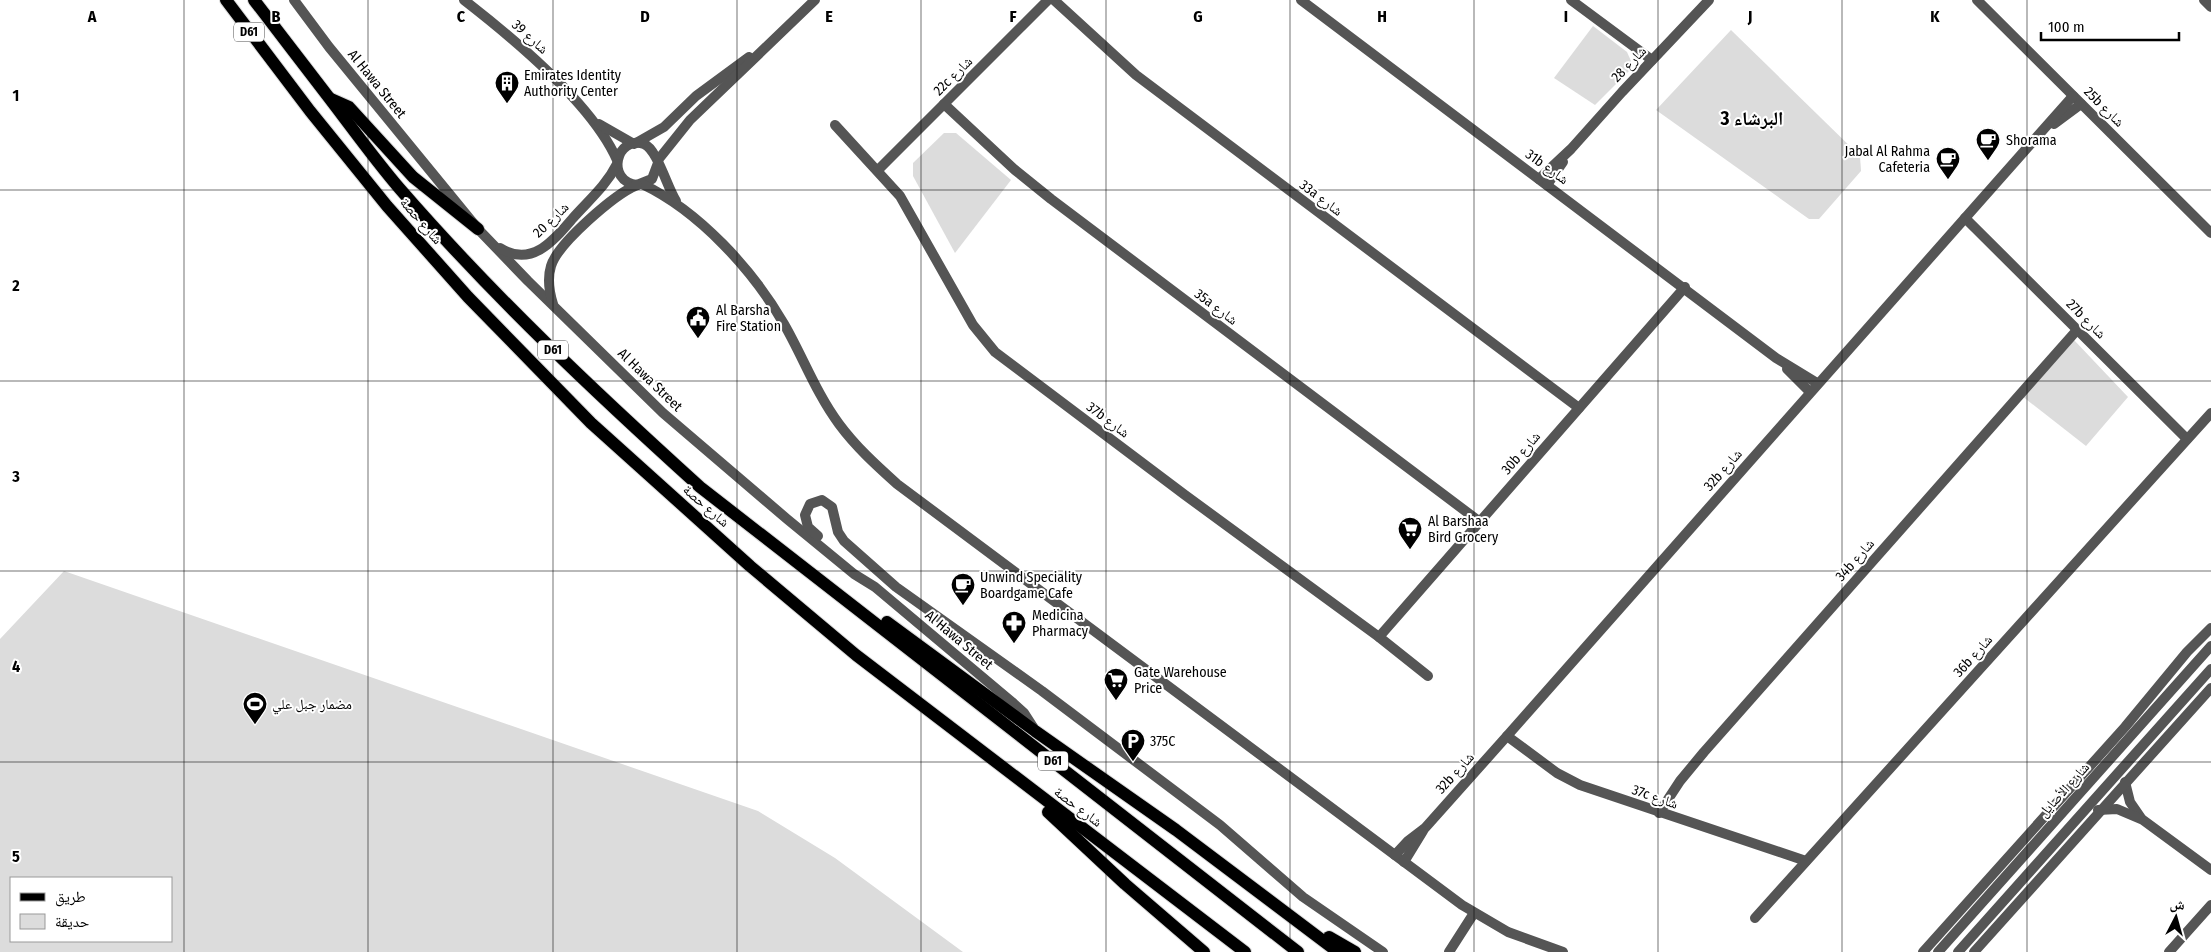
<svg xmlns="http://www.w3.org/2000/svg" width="2211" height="952" viewBox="0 0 2211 952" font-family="'Fira Sans Condensed','Noto Naskh Arabic',sans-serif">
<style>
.green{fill:#dcdcdc;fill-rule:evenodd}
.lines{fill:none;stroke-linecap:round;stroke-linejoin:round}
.major-casing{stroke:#dbdbdb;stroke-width:14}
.minor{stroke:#555;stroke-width:10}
.major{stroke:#000;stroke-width:12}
.grid{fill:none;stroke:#000;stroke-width:1;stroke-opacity:0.55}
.labels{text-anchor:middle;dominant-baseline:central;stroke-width:4;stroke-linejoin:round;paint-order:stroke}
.shield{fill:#fff;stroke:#4c4c4c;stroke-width:1}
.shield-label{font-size:12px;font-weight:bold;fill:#000}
.street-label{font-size:14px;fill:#000;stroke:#fff}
.poi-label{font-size:14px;fill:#000;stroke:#fff;text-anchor:start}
.district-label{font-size:19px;font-weight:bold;fill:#000;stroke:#fff}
.grid-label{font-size:16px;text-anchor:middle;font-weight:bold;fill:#000;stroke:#fff;stroke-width:4;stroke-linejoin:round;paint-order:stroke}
</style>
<rect width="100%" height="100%" fill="#fff"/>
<g class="green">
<polygon points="1593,26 1627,52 1631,61 1629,71 1595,105 1554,78"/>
<polygon points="1731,30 1860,156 1861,171 1819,219 1809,219 1656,110"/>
<polygon points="944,133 956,133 1011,180 955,253 913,176 913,163"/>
<polygon points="2074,340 2128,397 2086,446 2022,396"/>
<path d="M64,571L758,811L835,858L963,952H0V639ZM11,878H171V941H11Z"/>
</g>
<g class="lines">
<defs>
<g id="major">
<polyline points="226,0 310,111 387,206 468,297 591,423 750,566 856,655 1245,952"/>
<path d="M254,0C279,33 305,66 330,99C353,129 375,160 400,189C492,295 595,392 700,487L1298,952"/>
<polyline points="331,99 349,107 413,177 478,229"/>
<polyline points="887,622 1035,731 1176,830 1338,952"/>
<polyline points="1048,812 1125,884 1204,952"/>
<polyline points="1329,937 1355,952"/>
</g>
</defs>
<use href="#major" class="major-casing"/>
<g class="minor">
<polyline points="294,0 329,47 478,229 528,281 663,413 787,519 854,574 875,587 1012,702 1024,713 1033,727"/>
<path d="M464,0C513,38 592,103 617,160"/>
<polyline points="1054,0 1136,75 1579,408"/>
<polyline points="1301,0 1776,358 1817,383"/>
<polyline points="1571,0 1652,60"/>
<polyline points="1977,0 2211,233"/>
<polyline points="2204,0 2211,7"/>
<polyline points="944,104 1015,170 1051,199 1480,522"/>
<polyline points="599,124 634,144"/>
<polyline points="2054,124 2081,104"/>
<polyline points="835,125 900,196 973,325 995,352 1185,495 1379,637 1428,676"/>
<polyline points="636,143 664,127 696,96 749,57"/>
<polyline points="658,160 690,120 815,0"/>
<path d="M658,163L652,179L637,185C605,181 616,135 644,144C657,149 667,187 676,201"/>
<polyline points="878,170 1048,0"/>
<polyline points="1539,179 1571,149 1622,92 1709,0"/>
<path d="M642,184C699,211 753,270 784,324C803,357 816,393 839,424C856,447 876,465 897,484L1462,905L1508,932L1563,952"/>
<polyline points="1547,185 1563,162"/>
<polyline points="1965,218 2187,439"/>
<path d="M500,248C532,268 554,240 573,218C589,200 606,186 617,164"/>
<path d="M553,304C549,291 547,279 551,266C558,243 615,194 637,185"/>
<polyline points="1787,369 1810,392"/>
<polyline points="818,536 808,527 805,515 810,504 822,500 832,507 838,532 844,541 896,587 1042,691 1220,825 1303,897 1383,952"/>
<polyline points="1379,637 1685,287"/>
<polyline points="1507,736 1557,773 1580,785 1806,861"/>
<polyline points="2125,782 2130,802 2141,818"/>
<polyline points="2098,810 2117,809 2143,820 2211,870"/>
<polyline points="1659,813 1680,781 1704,752 2077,330"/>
<polyline points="1395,855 1408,841 1425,828 1507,736 2073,96"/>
<polyline points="1404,862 1423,831"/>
<polyline points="1755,918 2211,413"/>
<polyline points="1449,952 1474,913"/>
<polyline points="1923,952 2125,727 2187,652 2211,628"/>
<polyline points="1938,952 2211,646"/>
<polyline points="1958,952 2211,669"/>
<polyline points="1974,952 2211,688"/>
<polyline points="2169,952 2211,905"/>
</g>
<use href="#major" class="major"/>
</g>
<path class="grid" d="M184,0V952M368,0V952M553,0V952M737,0V952M921,0V952M1106,0V952M1290,0V952M1474,0V952M1658,0V952M1842,0V952M2027,0V952M0,190H2211M0,381H2211M0,571H2211M0,762H2211"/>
<defs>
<symbol id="building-pin" viewBox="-11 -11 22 30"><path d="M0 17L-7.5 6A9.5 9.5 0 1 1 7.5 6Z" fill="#000" stroke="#fff"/><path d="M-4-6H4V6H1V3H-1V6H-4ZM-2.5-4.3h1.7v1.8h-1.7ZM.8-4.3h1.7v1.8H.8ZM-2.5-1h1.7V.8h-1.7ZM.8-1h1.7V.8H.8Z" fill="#fff"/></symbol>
<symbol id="cafe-pin" viewBox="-11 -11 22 30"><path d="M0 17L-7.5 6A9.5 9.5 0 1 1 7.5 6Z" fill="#000" stroke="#fff"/><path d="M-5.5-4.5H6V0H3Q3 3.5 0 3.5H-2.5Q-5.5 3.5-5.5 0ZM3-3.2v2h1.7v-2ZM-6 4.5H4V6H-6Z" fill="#fff"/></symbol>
<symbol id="civic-pin" viewBox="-11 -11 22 30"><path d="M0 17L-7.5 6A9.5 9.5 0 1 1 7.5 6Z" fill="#000" stroke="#fff"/><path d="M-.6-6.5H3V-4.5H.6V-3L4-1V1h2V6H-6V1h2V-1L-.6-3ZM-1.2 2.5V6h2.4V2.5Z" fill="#fff"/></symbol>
<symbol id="supermarket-pin" viewBox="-11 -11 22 30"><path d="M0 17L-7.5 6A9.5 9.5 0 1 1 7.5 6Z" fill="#000" stroke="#fff"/><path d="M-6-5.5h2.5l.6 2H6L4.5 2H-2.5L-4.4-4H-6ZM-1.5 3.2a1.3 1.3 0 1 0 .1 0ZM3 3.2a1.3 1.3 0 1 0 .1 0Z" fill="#fff"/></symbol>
<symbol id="pharmacy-pin" viewBox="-11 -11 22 30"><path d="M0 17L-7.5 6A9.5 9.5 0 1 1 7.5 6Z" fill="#000" stroke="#fff"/><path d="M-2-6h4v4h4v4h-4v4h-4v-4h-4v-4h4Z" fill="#fff"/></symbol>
<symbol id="stadium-pin" viewBox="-11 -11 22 30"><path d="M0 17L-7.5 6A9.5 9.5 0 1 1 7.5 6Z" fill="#000" stroke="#fff"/><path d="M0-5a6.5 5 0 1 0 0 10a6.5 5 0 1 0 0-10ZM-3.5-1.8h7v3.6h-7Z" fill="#fff"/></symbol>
<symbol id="parking-pin" viewBox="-11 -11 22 30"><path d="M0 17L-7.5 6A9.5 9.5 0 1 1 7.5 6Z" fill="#000" stroke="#fff"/><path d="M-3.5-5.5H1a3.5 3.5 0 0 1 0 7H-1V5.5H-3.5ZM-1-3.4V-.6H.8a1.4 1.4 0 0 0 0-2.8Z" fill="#fff"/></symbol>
</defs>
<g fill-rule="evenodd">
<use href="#building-pin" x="493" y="69" width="28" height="38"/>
<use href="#cafe-pin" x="1974" y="126" width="28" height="38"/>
<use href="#cafe-pin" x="1934" y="145" width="28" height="38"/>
<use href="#civic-pin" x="684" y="304" width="28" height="38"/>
<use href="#supermarket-pin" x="1396" y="515" width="28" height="38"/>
<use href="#cafe-pin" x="949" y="571" width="28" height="38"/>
<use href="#pharmacy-pin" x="1000" y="609" width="28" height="38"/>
<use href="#supermarket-pin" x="1102" y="666" width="28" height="38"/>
<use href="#stadium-pin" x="241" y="690" width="28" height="38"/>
<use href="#parking-pin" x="1119" y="727" width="28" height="38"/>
</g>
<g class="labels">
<g class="shield">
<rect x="234" y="22.5" width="30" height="19" rx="4"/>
<rect x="538" y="340.5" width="30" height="19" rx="4"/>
<rect x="1038" y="751.5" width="30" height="19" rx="4"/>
</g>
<g class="shield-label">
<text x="249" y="32">D61</text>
<text x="553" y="350">D61</text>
<text x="1053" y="761">D61</text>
</g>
<g class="street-label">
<text transform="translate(530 37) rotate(42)">شارع 39</text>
<text transform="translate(1629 64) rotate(-46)">شارع 28</text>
<text transform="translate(953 76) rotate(-45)">22c شارع</text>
<text transform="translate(377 84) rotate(51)">Al Hawa Street</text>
<text transform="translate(2104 107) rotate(45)">25b شارع</text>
<text transform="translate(1547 167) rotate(36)">31b شارع</text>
<text transform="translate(1321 198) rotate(37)">33a شارع</text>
<text transform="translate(551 220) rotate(-44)">شارع 20</text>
<text transform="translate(421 221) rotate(49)">شارع حصة</text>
<text transform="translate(1216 307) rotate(37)">35a شارع</text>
<text transform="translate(2086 319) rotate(45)">27b شارع</text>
<text transform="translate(650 380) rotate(44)">Al Hawa Street</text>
<text transform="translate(1108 420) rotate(37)">37b شارع</text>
<text transform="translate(1521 453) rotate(-49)">30b شارع</text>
<text transform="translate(1723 470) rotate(-49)">32b شارع</text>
<text transform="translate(706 506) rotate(41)">شارع حصة</text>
<text transform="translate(1855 560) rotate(-49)">34b شارع</text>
<text transform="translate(959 640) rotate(40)">Al Hawa Street</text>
<text transform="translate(1973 656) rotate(-48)">36b شارع</text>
<text transform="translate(1455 773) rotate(-48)">32b شارع</text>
<text transform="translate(2064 790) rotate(-48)">شارع الأصايل</text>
<text transform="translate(1655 797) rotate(19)">37c شارع</text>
<text transform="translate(1078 807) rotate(37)">شارع حصة</text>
</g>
<g class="poi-label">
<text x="524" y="75">Emirates Identity<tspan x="524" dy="16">Authority Center</tspan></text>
<text x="2006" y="140">Shorama</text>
<text x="1930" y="151" text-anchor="end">Jabal Al Rahma<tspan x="1930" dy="16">Cafeteria</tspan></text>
<text x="716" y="310">Al Barsha<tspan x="716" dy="16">Fire Station</tspan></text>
<text x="1428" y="521">Al Barshaa<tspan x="1428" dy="16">Bird Grocery</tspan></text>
<text x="980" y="577">Unwind Speciality<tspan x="980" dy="16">Boardgame Cafe</tspan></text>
<text x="1032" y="615">Medicina<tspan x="1032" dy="16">Pharmacy</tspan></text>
<text x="1134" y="672">Gate Warehouse<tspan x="1134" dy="16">Price</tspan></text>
<text x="272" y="704">مضمار جبل علي</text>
<text x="1150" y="741">375C</text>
</g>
<g class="district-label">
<text x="1752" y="118">البرشاء 3</text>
</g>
</g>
<g class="grid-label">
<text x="92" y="22">A</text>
<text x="276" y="22">B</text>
<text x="461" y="22">C</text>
<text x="645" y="22">D</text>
<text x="829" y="22">E</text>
<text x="1013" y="22">F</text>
<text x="1198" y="22">G</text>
<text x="1382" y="22">H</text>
<text x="1566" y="22">I</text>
<text x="1750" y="22">J</text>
<text x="1935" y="22">K</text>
<text x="16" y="101">1</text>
<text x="16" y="291">2</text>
<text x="16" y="482">3</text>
<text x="16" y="672">4</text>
<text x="16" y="862">5</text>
</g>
<rect x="10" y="877" width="162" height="65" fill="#ffffff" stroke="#999999"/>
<rect x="20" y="893" width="25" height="8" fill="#000000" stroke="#999999"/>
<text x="55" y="902" font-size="15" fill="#000000">طريق</text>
<rect x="20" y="914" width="25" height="15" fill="#dcdcdc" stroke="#999999"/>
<text x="55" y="927" font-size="15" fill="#000000">حديقة</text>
<g transform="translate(2176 917) rotate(6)" stroke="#ffffff" stroke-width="4" paint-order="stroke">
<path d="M0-4L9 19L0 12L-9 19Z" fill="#000000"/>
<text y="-8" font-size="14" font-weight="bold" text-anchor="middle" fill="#000000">ش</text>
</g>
<path d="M2041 32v8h138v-8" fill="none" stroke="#000000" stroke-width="2.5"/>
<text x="2048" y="32" font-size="15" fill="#000000" stroke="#ffffff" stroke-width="4" paint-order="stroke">100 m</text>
</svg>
